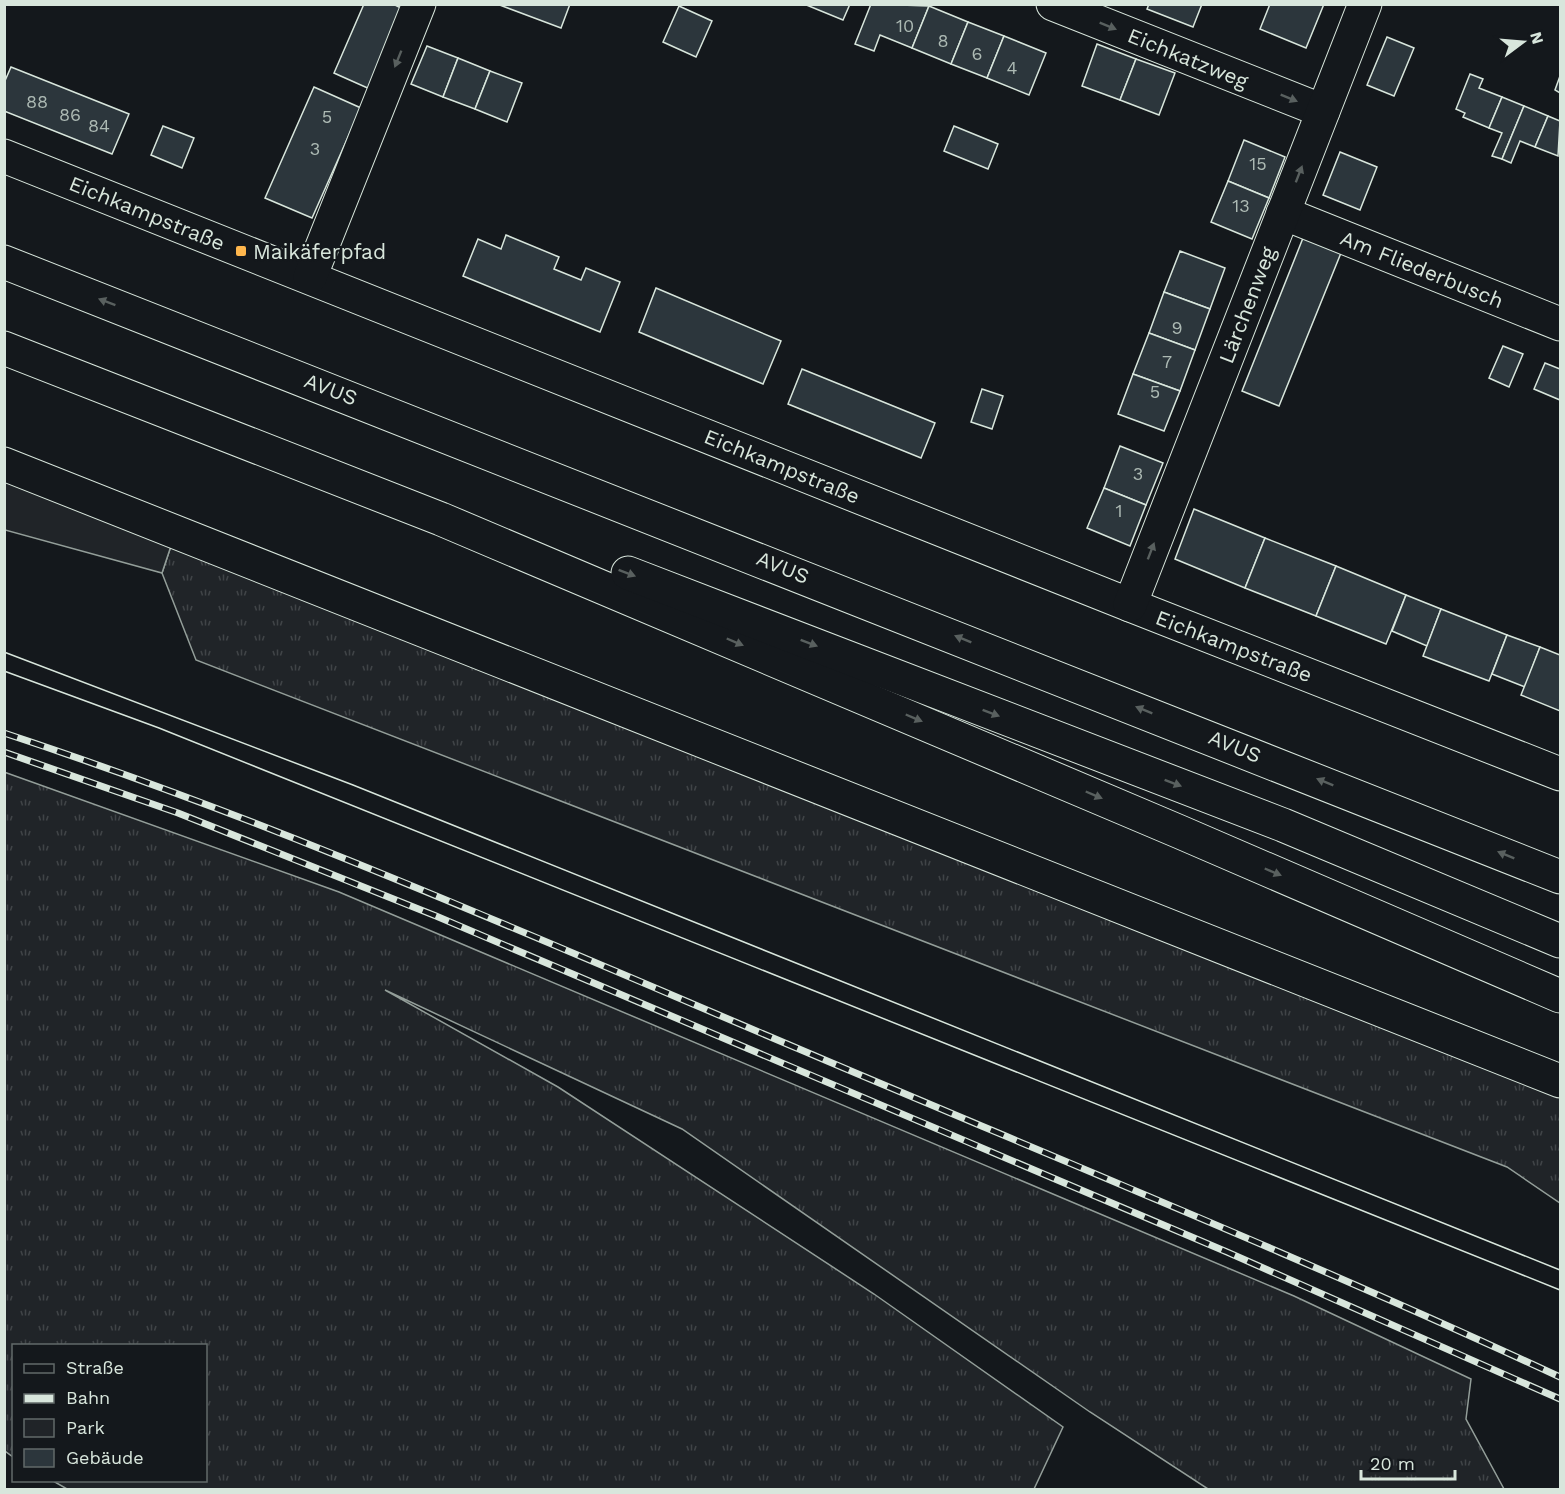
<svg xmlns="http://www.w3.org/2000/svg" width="1565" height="1494" viewBox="0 0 1565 1494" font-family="'Work Sans',sans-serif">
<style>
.grass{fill:url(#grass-tufts);stroke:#939e99;stroke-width:1.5}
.green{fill:#202428;stroke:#939e99;stroke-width:1.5}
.building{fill:#2c363c;stroke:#d8e6dc;stroke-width:1.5}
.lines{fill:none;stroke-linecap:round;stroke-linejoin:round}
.minor-casing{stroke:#d8e6dc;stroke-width:35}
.highway-casing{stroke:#d8e6dc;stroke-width:35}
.minor{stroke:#14181c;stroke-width:33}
.highway{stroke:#14181c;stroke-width:33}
.tram{stroke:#d8e6dc;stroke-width:1.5}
.rail-casing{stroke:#d8e6dc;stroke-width:7}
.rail{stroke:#14181c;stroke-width:4.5;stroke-dasharray:14;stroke-linecap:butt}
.oneway{fill:#59605f}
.poi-dot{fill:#ffb74d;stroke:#14181c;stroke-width:2}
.labels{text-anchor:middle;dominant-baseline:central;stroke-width:4.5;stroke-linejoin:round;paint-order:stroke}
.number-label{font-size:18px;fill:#adbab4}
.street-label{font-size:21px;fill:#d8e6dc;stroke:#14181c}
.poi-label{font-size:21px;fill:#d8e6dc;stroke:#14181c;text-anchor:start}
</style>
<defs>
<pattern id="grass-tufts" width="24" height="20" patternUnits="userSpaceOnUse" patternTransform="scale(1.5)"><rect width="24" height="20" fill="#202428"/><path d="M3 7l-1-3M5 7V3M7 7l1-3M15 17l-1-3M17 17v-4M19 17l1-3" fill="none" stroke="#404447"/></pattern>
</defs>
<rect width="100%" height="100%" fill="#14181c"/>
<g class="grass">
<polygon points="172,543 1560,1091 1560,1203 1507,1167 196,660 162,573"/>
<polygon points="4,772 339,892 1294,1296 1471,1379 1466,1419 1504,1489 1208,1489 1090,1412 682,1129 385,990 558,1087 874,1294 1063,1427 1034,1489 67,1489 53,1481 206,1480 206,1346 14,1346 13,1457 5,1451"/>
</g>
<polygon class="green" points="4,476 172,543 162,573 5,530"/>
<g class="building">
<polygon points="364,4 393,4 407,11 372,90 334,73"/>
<polygon points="497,4 570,4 561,28"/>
<polygon points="804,4 850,4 843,20"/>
<polygon points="871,4 929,6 912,48 880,35 874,51 855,44"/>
<polygon points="1149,4 1202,4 1193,27 1147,9"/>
<polygon points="1270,4 1324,4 1306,48 1260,29"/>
<polygon points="679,6 712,21 696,57 663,42"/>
<polygon points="929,6 968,22 951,64 912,48"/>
<polygon points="968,22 1004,36 987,78 951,64"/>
<polygon points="1004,36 1046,53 1029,95 987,78"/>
<polygon points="1387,37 1414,48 1394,96 1367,85"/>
<polygon points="1097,44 1136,59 1120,100 1082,86"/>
<polygon points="427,46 458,58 443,97 411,84"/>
<polygon points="458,58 490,71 475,109 443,97"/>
<polygon points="1136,59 1175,73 1159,115 1120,100"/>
<polygon points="11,67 129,114 112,154 4,111 4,83"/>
<polygon points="490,71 522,83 507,122 475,109"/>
<polygon points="1470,74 1483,79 1479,88 1502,97 1489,128 1463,117 1465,113 1456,109"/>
<polygon points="1560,76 1560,93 1555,90"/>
<polygon points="314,87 361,108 312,218 265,198"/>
<polygon points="1502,97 1524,106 1502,159 1492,156 1502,133 1489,128"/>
<polygon points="1524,106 1548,116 1535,147 1520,141 1511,163 1502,159"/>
<polygon points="1548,116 1560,121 1558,156 1535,147"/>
<polygon points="163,126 194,138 182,168 151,155"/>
<polygon points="954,126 998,144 988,169 944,151"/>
<polygon points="1244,140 1285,157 1269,198 1228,181"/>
<polygon points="1340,152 1377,167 1360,210 1323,195"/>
<polygon points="1228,181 1269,198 1252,239 1211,222"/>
<polygon points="1305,233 1343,248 1279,406 1242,391"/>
<polygon points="506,235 559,257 554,269 581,280 586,268 620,282 600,332 463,276 478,239 501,249"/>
<polygon points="1180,251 1225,268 1210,309 1164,292"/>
<polygon points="656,288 781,341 763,384 639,332"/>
<polygon points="1164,292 1210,309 1195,350 1149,333"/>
<polygon points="1149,333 1195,350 1180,391 1133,374"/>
<polygon points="1503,346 1523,354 1509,387 1489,378"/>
<polygon points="1545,363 1560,369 1560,400 1534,389"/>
<polygon points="802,369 935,423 921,458 788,404"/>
<polygon points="1133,374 1180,391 1164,431 1118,414"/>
<polygon points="982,389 1003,396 992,429 971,422"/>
<polygon points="1120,446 1163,463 1146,505 1104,488"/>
<polygon points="1104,488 1146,505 1130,546 1087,528"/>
<polygon points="1194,509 1265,538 1245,588 1175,559"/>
<polygon points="1265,538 1336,566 1316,616 1245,588"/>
<polygon points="1336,566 1406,595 1386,644 1316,616"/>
<polygon points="1406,595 1441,609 1427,646 1392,631"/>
<polygon points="1441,609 1507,635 1489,681 1423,656"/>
<polygon points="1507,635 1540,647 1525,687 1492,674"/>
<polygon points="1540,647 1560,655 1560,711 1521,695"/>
</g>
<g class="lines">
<defs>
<g id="minor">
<polyline points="1053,4 1323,111"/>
<polyline points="4,156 1130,605 1560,774"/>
<polyline points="1283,213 1560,324"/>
<polyline points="310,277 419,4"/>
<polyline points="4,464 1560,1081"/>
<polyline points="1130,605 1365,4"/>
</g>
<g id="highway">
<polyline points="4,262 1560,877"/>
<polyline points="4,348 441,519 1180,832 1560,996"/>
<polyline points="628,573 1283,825 1560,941"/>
</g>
</defs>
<use href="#minor" class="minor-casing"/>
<use href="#highway" class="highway-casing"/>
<use href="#minor" class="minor"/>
<use href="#highway" class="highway"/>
<g class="tram">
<polyline points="4,652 353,785 1560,1270"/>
<polyline points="4,671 159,728 1560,1290"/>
</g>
<defs>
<g id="rail">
<path d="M4,733C275,822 536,938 799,1049C1053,1157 1310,1261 1560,1377"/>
<polyline points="4,752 178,813 436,916 1227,1252 1560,1399"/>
</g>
</defs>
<use href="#rail" class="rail-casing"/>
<use href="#rail" class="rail"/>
</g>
<defs><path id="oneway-solid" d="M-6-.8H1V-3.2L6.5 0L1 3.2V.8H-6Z" transform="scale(1.5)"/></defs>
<g class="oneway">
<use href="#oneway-solid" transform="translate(1108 26) rotate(22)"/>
<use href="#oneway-solid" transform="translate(398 59) rotate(112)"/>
<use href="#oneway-solid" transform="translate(1289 98) rotate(22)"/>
<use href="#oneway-solid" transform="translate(1299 174) rotate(-69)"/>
<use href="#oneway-solid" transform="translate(107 302) rotate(-159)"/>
<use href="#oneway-solid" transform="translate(1151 551) rotate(-69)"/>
<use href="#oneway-solid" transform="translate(627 573) rotate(21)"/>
<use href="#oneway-solid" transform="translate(963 639) rotate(-158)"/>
<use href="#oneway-solid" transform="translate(735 642) rotate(23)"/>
<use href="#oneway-solid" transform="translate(809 643) rotate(21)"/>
<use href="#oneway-solid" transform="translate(1144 710) rotate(-158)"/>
<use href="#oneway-solid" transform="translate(991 713) rotate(21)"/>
<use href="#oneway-solid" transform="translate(914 718) rotate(23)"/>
<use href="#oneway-solid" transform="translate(1325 782) rotate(-158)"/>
<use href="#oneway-solid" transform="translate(1173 783) rotate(21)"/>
<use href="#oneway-solid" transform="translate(1094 795) rotate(23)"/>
<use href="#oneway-solid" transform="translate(1506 855) rotate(-158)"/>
<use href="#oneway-solid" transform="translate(1273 872) rotate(23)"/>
</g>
<rect class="poi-dot" x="235" y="245" width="12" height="12" rx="3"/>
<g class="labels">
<g class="number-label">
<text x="905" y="25">10</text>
<text x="943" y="40">8</text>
<text x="977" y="53">6</text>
<text x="1012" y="67">4</text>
<text x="37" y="101">88</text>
<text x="70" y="114">86</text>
<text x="327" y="116">5</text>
<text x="99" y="125">84</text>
<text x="315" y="148">3</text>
<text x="1258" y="163">15</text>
<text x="1241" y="205">13</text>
<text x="1177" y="327">9</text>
<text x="1167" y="361">7</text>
<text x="1155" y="391">5</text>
<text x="1138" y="473">3</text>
<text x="1119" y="510">1</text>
</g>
<g class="street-label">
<text transform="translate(1188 58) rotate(22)">Eichkatzweg</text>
<text transform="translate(147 213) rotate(22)">Eichkampstraße</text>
<text transform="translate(1422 269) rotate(22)">Am Fliederbusch</text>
<text transform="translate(1247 305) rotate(-69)">Lärchenweg</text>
<text transform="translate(331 389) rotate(21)">AVUS</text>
<text transform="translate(782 466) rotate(22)">Eichkampstraße</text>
<text transform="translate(783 567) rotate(22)">AVUS</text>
<text transform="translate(1234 646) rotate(21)">Eichkampstraße</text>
<text transform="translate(1235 746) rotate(22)">AVUS</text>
</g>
<g class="poi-label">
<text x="253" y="251">Maikäferpfad</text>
</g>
</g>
<rect width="1565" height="1494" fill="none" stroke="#d8e6dc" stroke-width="12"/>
<rect x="12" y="1344" width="195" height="138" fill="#14181c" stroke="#626a69" stroke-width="1.5"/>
<rect x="24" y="1364" width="30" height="9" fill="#14181c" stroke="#626a69" stroke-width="1.5"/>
<text x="66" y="1374" font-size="18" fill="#d8e6dc">Straße</text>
<rect x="24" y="1394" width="30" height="9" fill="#d8e6dc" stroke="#626a69" stroke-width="1.5"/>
<text x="66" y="1404" font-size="18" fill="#d8e6dc">Bahn</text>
<rect x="24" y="1419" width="30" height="18" fill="#202428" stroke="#626a69" stroke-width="1.5"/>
<text x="66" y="1434" font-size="18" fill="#d8e6dc">Park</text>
<rect x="24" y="1449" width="30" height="18" fill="#2c363c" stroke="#626a69" stroke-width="1.5"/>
<text x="66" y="1464" font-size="18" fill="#d8e6dc">Gebäude</text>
<g transform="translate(1523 42) rotate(74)" stroke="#14181c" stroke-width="4.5" paint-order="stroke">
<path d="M0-4.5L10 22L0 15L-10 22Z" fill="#d8e6dc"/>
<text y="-9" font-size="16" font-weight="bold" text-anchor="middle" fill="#d8e6dc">N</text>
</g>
<path d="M1361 1470v9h94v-9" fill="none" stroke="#d8e6dc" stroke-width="3"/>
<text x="1370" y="1470" font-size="18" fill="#d8e6dc" stroke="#14181c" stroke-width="4.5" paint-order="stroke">20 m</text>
</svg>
